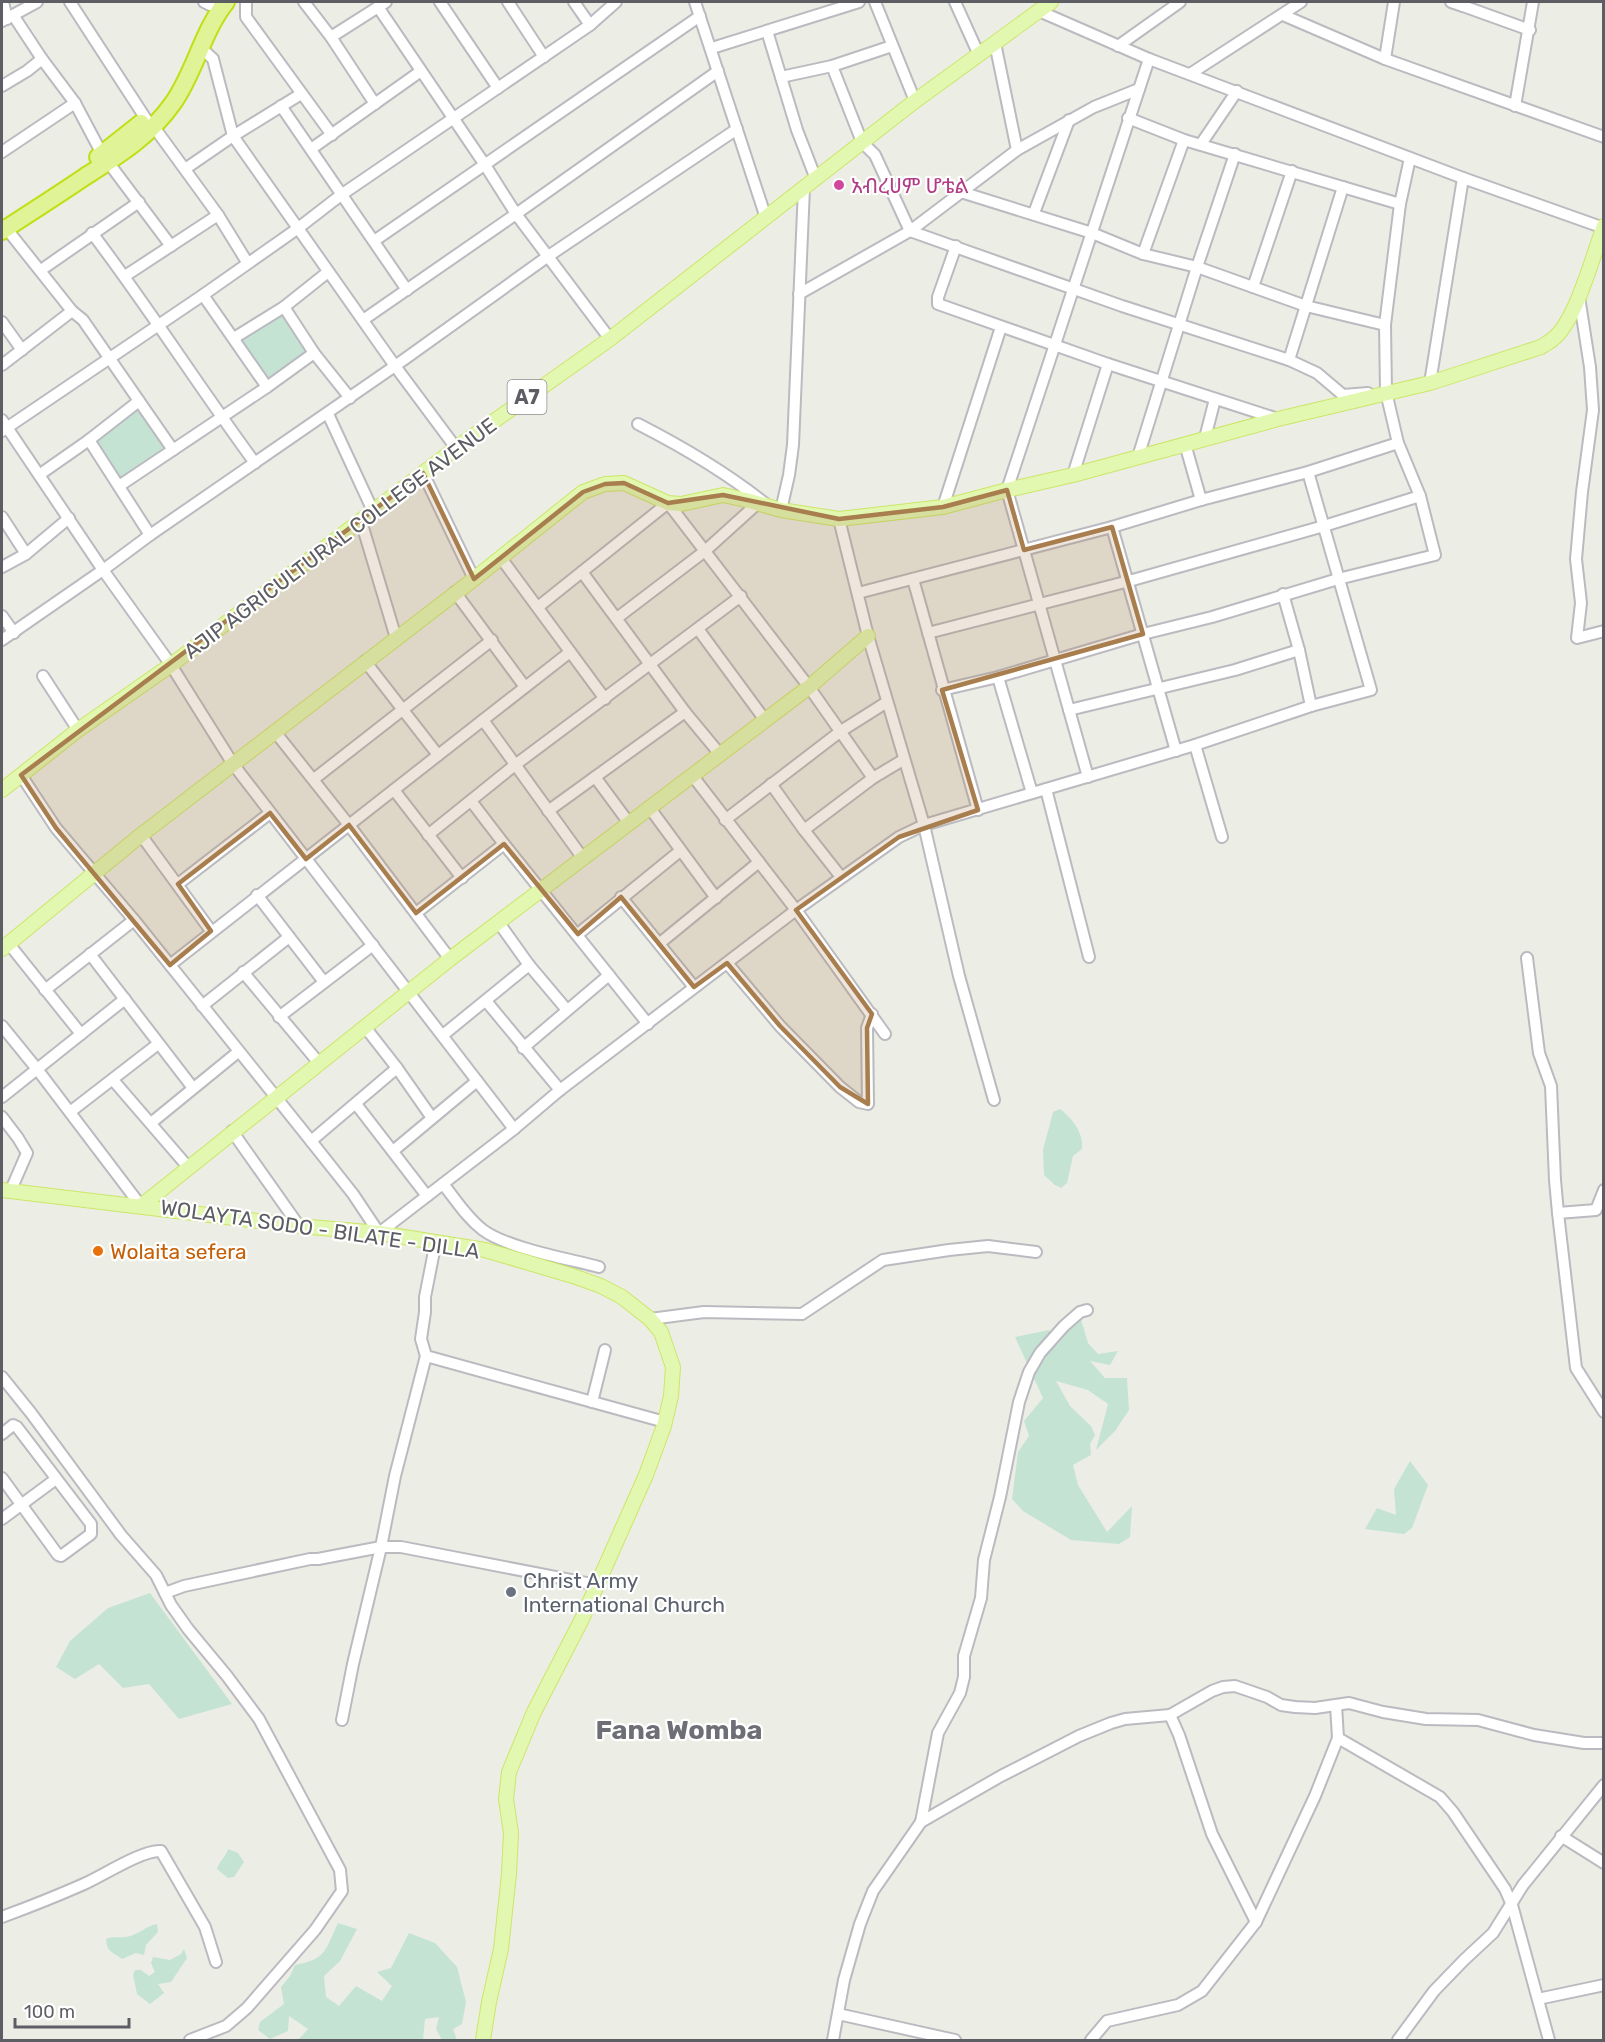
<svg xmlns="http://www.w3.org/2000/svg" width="1605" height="2042" viewBox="0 0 1605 2042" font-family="Rubik,'Noto Sans Ethiopic',sans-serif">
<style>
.green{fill:#c4e3d3}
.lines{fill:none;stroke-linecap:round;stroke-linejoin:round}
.minor-casing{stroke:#babac0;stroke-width:14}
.major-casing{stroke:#cde568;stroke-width:16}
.highway-casing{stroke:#c0df15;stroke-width:20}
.minor{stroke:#fff;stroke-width:10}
.major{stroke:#e2f8b1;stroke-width:14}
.highway{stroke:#e0f397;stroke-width:16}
.marked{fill:#a87e4e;fill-opacity:0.2;stroke:#a87e4e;stroke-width:4.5;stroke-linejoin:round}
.hotel-dot{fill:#d1479c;stroke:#fff;stroke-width:2}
.food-dot{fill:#e8710a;stroke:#fff;stroke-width:2}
.worship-dot{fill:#6b7280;stroke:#fff;stroke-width:2}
.labels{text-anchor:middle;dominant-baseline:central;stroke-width:4.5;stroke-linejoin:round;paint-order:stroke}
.shield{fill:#fff;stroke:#8e8e92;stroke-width:1.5}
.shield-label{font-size:20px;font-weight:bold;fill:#5d5d64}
.hotel-label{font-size:21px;fill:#b23c85;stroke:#fff;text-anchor:start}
.street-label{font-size:21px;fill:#5d5d64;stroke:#fff}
.food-label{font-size:21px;fill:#c56008;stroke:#fff;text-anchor:start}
.worship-label{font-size:21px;fill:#5b616d;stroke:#fff;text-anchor:start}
.district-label{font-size:27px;font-weight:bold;fill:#6e6e76;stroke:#fff}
</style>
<rect width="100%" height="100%" fill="#eceee5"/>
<g class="green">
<polygon points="281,314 306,351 268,378 242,340"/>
<polygon points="138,405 165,447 119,480 92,440"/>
<path d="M1060,1109C1072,1118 1084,1133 1082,1149L1073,1156L1067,1183L1061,1188L1055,1185L1044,1175L1043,1150L1053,1112Z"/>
<polygon points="1080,1316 1088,1343 1098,1354 1118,1351 1110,1365 1090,1361 1105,1378 1127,1378 1129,1410 1115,1431 1096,1450 1108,1404 1088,1390 1056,1381 1070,1406 1091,1426 1095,1435 1090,1444 1091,1455 1073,1465 1078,1485 1107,1532 1132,1506 1130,1537 1119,1544 1071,1540 1023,1511 1012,1499 1018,1452 1029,1436 1024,1421 1043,1398 1015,1337 1049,1330 1057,1345"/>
<polygon points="1410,1461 1428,1485 1412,1528 1404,1534 1365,1529 1377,1508 1396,1515 1394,1489"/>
<polygon points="150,1593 232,1704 179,1719 149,1684 123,1688 99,1664 75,1679 56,1667 70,1641 108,1608"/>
<path d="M228,1849L238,1853L244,1862L234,1877L228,1878L217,1869C219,1861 226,1857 228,1849Z"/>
<path d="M338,1923L357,1929L340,1961L324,1976L326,1997L339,2006L356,1986L382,2001L392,1986L377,1972L391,1968L409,1933L435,1943L457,1967L466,2002L462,2024L453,2029L457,2040H442L436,2029L439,2017L425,2019L423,2040H294L300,2038L308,2029L289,2016L288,2031L270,2039L258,2030L260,2022L284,2004L281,1987L290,1976L295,1965C327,1959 325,1950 338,1923Z"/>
<path d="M157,1924L158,1932L146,1945L144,1955L136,1953L122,1959C112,1951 107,1953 106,1939C113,1936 118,1938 125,1937C138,1936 145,1926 157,1924Z"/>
<polygon points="184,1949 187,1958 171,1982 158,1984 164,1993 150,2004 137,1994 133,1975 135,1970 141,1970 149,1976 155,1972 151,1963 153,1957 170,1960 181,1954"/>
</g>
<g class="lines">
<defs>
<g id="minor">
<polyline points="3,2 7,19"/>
<polyline points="70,2 146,119 154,127 218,215 247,262"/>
<polyline points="204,2 210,5"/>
<polyline points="246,2 246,17 332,135"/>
<polyline points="304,2 331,37 386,2"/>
<polyline points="440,2 498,88"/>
<polyline points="508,2 544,57"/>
<polyline points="574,2 590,25"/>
<polyline points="695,2 766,218"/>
<polyline points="875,2 915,101"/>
<polyline points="955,2 979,55"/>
<polyline points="1451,2 1463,6"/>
<polyline points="1464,2 1463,6 1530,30"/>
<polyline points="378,7 485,165 516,214 610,339"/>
<polyline points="1039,11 1149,59 1463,178 1604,228"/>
<polyline points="13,15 42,59 75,103 102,154 171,246"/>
<polyline points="1283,15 1385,59 1604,137"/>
<polyline points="2,21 37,2"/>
<polyline points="767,31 797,130 816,179"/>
<polyline points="331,37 375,104"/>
<polyline points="995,43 1017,150"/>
<polyline points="1118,46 1180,2"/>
<polyline points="200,47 213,59 233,136 301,94"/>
<polyline points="712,48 859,2"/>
<polyline points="1385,59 1394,2"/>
<polyline points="832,66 862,142 875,155 910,231 1122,306 1289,360 1317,373 1343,395 1368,393"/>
<polyline points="1190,74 1301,2"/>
<polyline points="781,77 832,66 892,46"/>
<polyline points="2,86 27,71 42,59"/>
<polyline points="281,106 407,290"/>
<polyline points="1515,106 1533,2"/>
<polyline points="1128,118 1184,140 1400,204"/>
<polyline points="1201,144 1237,91"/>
<polyline points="311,149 421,71"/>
<polyline points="2,152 75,103"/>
<polyline points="185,169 233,136 395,366 456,448"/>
<polyline points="961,192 1092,233 1143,254 1197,267 1306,306 1385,325"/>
<polyline points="1034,213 1069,120"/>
<polyline points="6,228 72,311"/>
<path d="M92,233C149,308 199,387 255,463"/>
<polyline points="374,241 700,16"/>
<polyline points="956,246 938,297 938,304 1108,364 1278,419"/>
<polyline points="1143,254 1184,140"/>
<polyline points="41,270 139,202"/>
<polyline points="125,276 218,215"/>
<polyline points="1253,287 1292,171"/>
<polyline points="799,294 910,231 1017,150 1094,107 1139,89"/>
<polyline points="203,295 267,387"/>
<polyline points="1579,297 1590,367 1593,410 1582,492 1576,559 1581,603 1577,638 1604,631"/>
<polyline points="284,307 314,353 350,398"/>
<polyline points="363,320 516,214 718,71"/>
<polyline points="2,322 22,350"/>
<polyline points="234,338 284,307 328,272"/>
<polyline points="1289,360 1343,187"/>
<polyline points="2,365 72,311 83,320 173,450"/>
<polyline points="1430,383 1463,178"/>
<polyline points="328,414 373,511"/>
<polyline points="2,420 103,570 171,665 233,764 514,1129"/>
<path d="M638,424C683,447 727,473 767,505"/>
<polyline points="2,431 203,295 297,229 341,195 590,25 616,2"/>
<polyline points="1205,438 1215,399"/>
<polyline points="89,440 150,535"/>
<polyline points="1185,444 1201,500"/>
<polyline points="1138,457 1197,267 1235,154"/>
<polyline points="423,473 474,579"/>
<polyline points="39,475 89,440 139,401"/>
<polyline points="1073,475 1108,364"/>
<polyline points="119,486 267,387 314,353"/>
<polyline points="943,507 1001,327"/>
<polyline points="781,510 789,475 793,445 804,188"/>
<polyline points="2,517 26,554"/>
<polyline points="839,519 868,636 924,825 959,976 994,1100"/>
<polyline points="361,521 396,638"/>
<polyline points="1112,527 1176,751"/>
<polyline points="501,558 605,699"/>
<polyline points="2,567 26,554 69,518"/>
<polyline points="582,572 685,712 719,753"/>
<polyline points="913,579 978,810"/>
<polyline points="455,592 525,687"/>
<polyline points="858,593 1112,527 1201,500 1308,472 1398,443"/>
<polyline points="1283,594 1299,650 1311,706"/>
<polyline points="538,607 668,503 809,687 873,778"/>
<polyline points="2,616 14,633"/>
<polyline points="617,618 705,551 758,503"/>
<polyline points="698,629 765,720"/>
<polyline points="928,633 1129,581 1324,526 1420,496"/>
<polyline points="2,640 103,570 150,535 395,366 547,257 737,129"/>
<polyline points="365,661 438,755"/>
<polyline points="43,676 78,730"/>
<polyline points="998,677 1032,793"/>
<polyline points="942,690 998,677 1143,634 1212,617 1338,579 1435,555 1420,496 1398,443 1386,392 1385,325 1400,204 1410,158"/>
<polyline points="1069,710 1235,670 1299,650"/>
<polyline points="483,720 582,857"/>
<polyline points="276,733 349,825 450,959"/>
<polyline points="1195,745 1222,837"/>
<polyline points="21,775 56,828 134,920 311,1141 353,1194 379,1233 514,1129 560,1090 796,910 899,837 924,825 1195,745 1311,706 1371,690 1308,472"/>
<polyline points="692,775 796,910 885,1034"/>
<polyline points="595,777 629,823"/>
<polyline points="1088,777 1007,490 1149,59"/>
<polyline points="314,779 492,640"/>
<polyline points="771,784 804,830 841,877"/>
<polyline points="1046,789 1089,957"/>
<polyline points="394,790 462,878"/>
<polyline points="471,801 504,844 648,1024"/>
<polyline points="649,807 716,898"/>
<polyline points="548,811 685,712"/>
<polyline points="725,820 841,731 887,702"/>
<polyline points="804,830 873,778 903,760"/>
<polyline points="141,835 211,931"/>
<polyline points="428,835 515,765 741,596"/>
<polyline points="178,884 270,813"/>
<polyline points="257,895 324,982"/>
<polyline points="621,897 694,987"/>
<polyline points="416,913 504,844"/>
<polyline points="499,923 529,965 567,1010"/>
<polyline points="578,934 680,851"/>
<polyline points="660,943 759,862"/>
<polyline points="9,944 81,1034"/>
<polyline points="90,954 193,1088"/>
<polyline points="1527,958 1539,1053 1551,1086 1555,1180 1558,1213"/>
<polyline points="727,963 780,1026 840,1087 859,1102 868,1104 867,1028 872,1014"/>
<polyline points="170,965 570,652"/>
<polyline points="243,972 319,1063"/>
<polyline points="45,990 134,920"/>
<polyline points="486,1001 560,1090"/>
<polyline points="202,1006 289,937"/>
<polyline points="279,1017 373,945"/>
<polyline points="2,1026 37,1069 141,1206"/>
<polyline points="365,1027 397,1068 432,1118"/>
<polyline points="443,1035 529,965"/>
<polyline points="523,1048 609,975"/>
<polyline points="113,1080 188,1167"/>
<polyline points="2,1097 125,999"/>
<polyline points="356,1104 427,1196"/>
<polyline points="70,1112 158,1044"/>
<polyline points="2,1117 18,1138 27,1153 10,1192"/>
<polyline points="151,1123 238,1052"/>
<polyline points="232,1131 299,1226"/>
<polyline points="311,1141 397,1068"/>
<polyline points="393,1151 477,1081"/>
<path d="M443,1184C456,1200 467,1218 483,1230C507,1248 569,1259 599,1267"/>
<polyline points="1604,1190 1596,1210 1558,1213 1576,1368 1604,1412"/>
<polyline points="436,1241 425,1297 425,1312 421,1339 426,1356 665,1422"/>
<polyline points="650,1319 704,1312 802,1314 883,1260 949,1250 988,1246 1036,1252"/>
<polyline points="2,1377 31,1413 121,1535 156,1575 171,1605 188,1629 227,1676 259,1719 340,1870 342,1891 315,1930 247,2008 226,2026 190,2040"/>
<polyline points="592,1402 605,1350"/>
<polyline points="2,1434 13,1425 17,1427 91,1524 91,1534 61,1556 58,1555 2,1478"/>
<polyline points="2,1519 56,1479"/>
<polyline points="165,1593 184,1586 310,1559 318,1559 381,1547 401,1547 597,1585"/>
<polyline points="1170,1715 1179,1735 1212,1834 1256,1922"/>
<polyline points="342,1720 353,1664 381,1547 395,1476 426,1356"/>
<polyline points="1338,1738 1440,1797 1453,1812 1505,1889 1512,1905 1549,2040"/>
<polyline points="921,1822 938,1733 960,1693 964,1677 964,1656 981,1598 984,1560 1000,1497 1019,1402 1029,1372 1040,1353 1064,1326 1080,1312 1087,1310"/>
<polyline points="1561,1836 1604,1863"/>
<path d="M2,1917C29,1907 57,1896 84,1884C102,1876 144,1849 161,1851L205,1927L216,1962"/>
<polyline points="1538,1999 1604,1985"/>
<polyline points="838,2014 955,2040"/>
<polyline points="833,2040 844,1980 860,1924 873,1891 921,1822 1001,1776 1079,1736 1111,1723 1125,1719 1170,1715 1212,1691 1223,1687 1235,1686 1267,1697 1281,1705 1295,1707 1315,1708 1349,1703 1383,1712 1426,1719 1478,1720 1534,1735 1584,1743 1604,1743"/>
<polyline points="1091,2040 1107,2021 1178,2005 1202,1991 1256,1922 1315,1796 1338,1738 1336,1705"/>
<polyline points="1398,2040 1434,1991 1464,1960 1493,1933 1523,1885 1604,1785"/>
</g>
<g id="major">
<polyline points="2,790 78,730 171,665 456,448 610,339 915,101 1051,2"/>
<path d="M2,949L141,835L474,579L583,492L605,484L624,483L668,503L681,504L723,495L746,500L781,510L839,519L943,507L1007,490L1073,475L1278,419L1430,383L1541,347C1545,344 1550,342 1553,339C1576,321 1593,255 1604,226"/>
<polyline points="2,1190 299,1226 379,1233 485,1250 573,1276 601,1286 622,1297 650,1319 661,1332 673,1367 671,1396 664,1426 646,1475 582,1619 534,1712 509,1772 506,1799 511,1833 509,1874 501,1949 489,2002 483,2040"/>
<polyline points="141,1206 450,959 809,687 868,636"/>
</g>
<g id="highway">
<polyline points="98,157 141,123"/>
<path d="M2,231C30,213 58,195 86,176C119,155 150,136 173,103C195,72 202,32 226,2"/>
</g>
</defs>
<use href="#minor" class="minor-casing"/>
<use href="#major" class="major-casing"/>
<use href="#highway" class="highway-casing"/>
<use href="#minor" class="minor"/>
<use href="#major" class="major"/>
<use href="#highway" class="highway"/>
</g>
<path class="marked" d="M423,473L474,579L583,492L605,484L624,483L668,503L723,495L839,519L943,507L1007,490L1024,550L1112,527L1143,634L942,690L978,810L899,837L796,910L872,1014L867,1028L868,1104L840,1087L780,1026L727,963L694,987L621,897L578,934L504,844L416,913L349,825L306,859L270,813L178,884L211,931L170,965L56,828L21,775Z"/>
<circle class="hotel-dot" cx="839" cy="185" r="6"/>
<circle class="food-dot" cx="98" cy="1251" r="6"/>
<circle class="worship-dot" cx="511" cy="1592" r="6"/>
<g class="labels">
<rect class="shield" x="507.5" y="380" width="39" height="34" rx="4.5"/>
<g class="shield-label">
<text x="527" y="397">A7</text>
</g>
<g class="hotel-label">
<text x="851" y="185">አብረሀም ሆቴል</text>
</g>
<g class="street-label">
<text transform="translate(340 538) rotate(-37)">AJIP AGRICULTURAL COLLEGE AVENUE</text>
<text transform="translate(320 1229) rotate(8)">WOLAYTA SODO - BILATE - DILLA</text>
</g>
<g class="food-label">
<text x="110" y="1251">Wolaita sefera</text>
</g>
<g class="worship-label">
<text x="523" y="1580">Christ Army<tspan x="523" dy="24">International Church</tspan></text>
</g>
<g class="district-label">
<text x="679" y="1730">Fana Womba</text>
</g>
</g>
<rect width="1605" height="2042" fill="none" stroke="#5d5d64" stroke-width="6"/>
<path d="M15 2018v9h114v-9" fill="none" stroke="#5d5d64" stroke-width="3"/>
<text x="24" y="2018" font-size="18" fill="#5d5d64" stroke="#ffffff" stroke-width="4.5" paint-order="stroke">100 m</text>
</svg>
